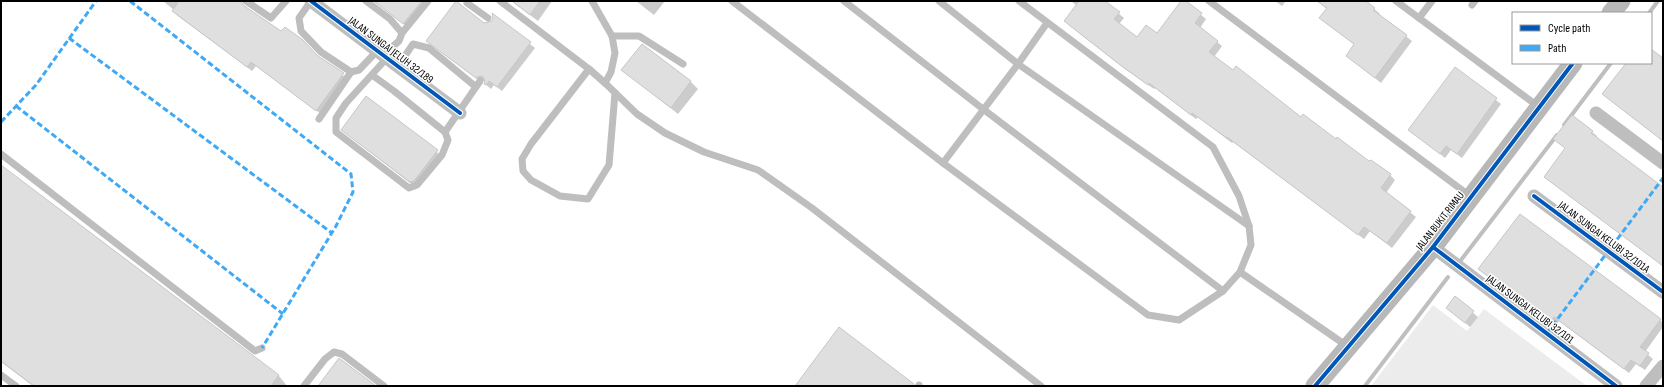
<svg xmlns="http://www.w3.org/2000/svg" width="1664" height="387" viewBox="0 0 1664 387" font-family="'Sofia Sans Condensed',sans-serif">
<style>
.green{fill:#ececec}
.shadow{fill:#0003}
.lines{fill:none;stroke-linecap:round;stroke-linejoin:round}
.stream{stroke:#bfbfbf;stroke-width:4}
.building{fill:#dfdfdf;stroke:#c7c7c7}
.lane{stroke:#bebebe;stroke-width:7}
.street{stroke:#bebebe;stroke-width:13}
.secondary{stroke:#b8b8b8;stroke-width:19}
.quiet{stroke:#3fa9f5;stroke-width:3;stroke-dasharray:6 3;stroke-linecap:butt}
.cycleway-casing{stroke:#fff;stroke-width:6}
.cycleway{stroke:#0057b8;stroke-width:4}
.labels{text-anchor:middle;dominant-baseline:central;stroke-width:3;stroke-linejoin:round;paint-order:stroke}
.street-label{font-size:11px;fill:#000;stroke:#fff}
</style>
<rect width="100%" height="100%" fill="#fff"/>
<polygon class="green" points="1433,305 1467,331 1484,309 1587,386 1371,386"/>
<g class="shadow">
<polygon points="163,1 239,1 246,7 348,79 321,114 256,66 252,71 178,16 173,11 174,10"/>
<polygon points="373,1 431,1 408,28 399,20"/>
<polygon points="511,1 552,1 538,21"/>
<polygon points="636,1 665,1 654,15"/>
<polygon points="1071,1 1104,1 1124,18 1119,24 1137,38 1157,35 1184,1 1206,19 1200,28 1222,46 1214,57 1301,118 1390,175 1395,180 1386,193 1416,217 1392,248 1370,231 1364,239 1233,142 1232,143 1198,117 1196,119 1155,88 1154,89 1125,69 1070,26 1065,21 1077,6"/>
<polygon points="1275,1 1286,1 1282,6"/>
<polygon points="1317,1 1365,1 1380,14 1379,15 1412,41 1381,83 1347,56 1355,45 1321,18 1327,9"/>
<polygon points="493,15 535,48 502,91 494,85 491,89 485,84 486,80 481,82 432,45 484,24 493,22"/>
<polygon points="642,45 691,82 698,89 678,114 623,70"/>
<polygon points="1455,68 1501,104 1462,158 1451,150 1445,158 1410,130"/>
<polygon points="366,98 442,156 415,187 347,134"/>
<polygon points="1572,116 1597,136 1596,138 1663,188 1663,266 1545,177 1566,149"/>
<polygon points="1,166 279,376 287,386 33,386 1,362"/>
<polygon points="1484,273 1660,320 1663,323 1663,327 1645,352 1653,359 1645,370 1636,364 1629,373 1559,321 1555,326"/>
<polygon points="1455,298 1478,317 1470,327 1447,308"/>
</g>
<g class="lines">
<g class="stream">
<polyline points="1649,13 1658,1"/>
<polyline points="1564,125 1611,63"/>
<polyline points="1461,260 1557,135"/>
<polyline points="1365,386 1448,277"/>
</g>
</g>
<g class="building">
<polygon points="179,1 241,1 243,5 281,31 285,27 303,40 318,56 344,73 316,111 251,62 247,67 172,11"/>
<polygon points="374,1 422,1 403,24"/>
<polygon points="456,1 484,23 492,21 493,18 492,13 531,42 497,87 489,81 486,85 484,84 485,81 483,77 480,76 476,78 426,41"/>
<polygon points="512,1 540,1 530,15"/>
<polygon points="1079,1 1105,1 1120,12 1114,19 1137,37 1146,25 1157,33 1181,1 1186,1 1202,13 1195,23 1218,41 1209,52 1233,70 1236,66 1301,117 1303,114 1336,139 1337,137 1369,161 1371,160 1391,174 1381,188 1411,211 1387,243 1364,227 1358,235 1227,137 1227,138 1192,113 1191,115 1149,83 1148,85 1119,64 1064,21"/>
<polygon points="1317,1 1366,1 1375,8 1373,10 1407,35 1375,78 1346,56 1354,44 1319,18 1327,8"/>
<polygon points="642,44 691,81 671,108 621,70"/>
<polygon points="1651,49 1663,58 1663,141 1602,94 1626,63 1651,63"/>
<polygon points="1455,67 1497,98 1457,154 1446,146 1440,154 1408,130"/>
<polygon points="366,96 438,150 414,181 410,182 341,130"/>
<polygon points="1572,115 1593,131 1591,133 1663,187 1663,266 1544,177 1565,148 1553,139"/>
<polygon points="1,165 279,375 271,386 34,386 1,361"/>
<polygon points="1520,214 1661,319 1640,347 1649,353 1640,366 1631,360 1624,369 1554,317 1550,322 1478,269"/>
<polygon points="1455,296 1474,311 1465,323 1446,308"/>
<polygon points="839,327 914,384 914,386 795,386"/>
<polygon points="339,358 376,386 318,386"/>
</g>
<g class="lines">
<g class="lane">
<polyline points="246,1 271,18 286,1"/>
<polyline points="311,1 299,18 301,31 321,52 351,72 359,70 377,51"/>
<polyline points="366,1 390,19 402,33 399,41 383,55"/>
<polyline points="500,1 589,69 605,83"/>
<polyline points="592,1 612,36 615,53 611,72 605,83 637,114 665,133 704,152 758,170 812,208 1041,386"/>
<polyline points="732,1 943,163 1148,315 1179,320 1223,291 1240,272"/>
<polyline points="844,1 983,109 1223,291"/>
<polyline points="939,1 1018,64 1249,226"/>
<polyline points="1019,1 1213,147 1239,196 1249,226 1251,245 1240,272 1347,346"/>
<polyline points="1209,1 1470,196"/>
<polyline points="1396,1 1539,107"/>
<polyline points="467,3 488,18"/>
<polyline points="1472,5 1475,1"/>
<polyline points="1419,18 1432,1"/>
<polyline points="402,33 428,1"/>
<polyline points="612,36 639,36 683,64"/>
<polyline points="398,66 413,44 429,48 476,87"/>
<polyline points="589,69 531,144 522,159 523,171 531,180 560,196 588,199 609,165 615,93"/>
<polyline points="372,75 394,91 445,132 448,140 442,155 417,185 409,188 336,132 336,118 346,103 387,58"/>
<polyline points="319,119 351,72"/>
<polyline points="445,132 480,81"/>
<polyline points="1,154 255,351 262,348"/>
<polyline points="943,163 1018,64 1047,23"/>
<polyline points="1,375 16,386"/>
<polyline points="304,386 325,359 334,352 342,354 384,386"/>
<polyline points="919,386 919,385"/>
</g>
<g class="street">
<polyline points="311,1 460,113"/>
<polyline points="1596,113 1663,163"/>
<polyline points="1534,196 1663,292"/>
<polyline points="1433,247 1616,386"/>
<polyline points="1646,386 1663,366"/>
</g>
<g class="secondary">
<polyline points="1611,13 1621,1"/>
<polyline points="1315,386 1433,247 1573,63"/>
</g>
<g class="quiet">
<polyline points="130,1 351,174 353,192 336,226 262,348"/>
<polyline points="69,38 332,233"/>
<polyline points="16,106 283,314"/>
<polyline points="1,122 36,85 96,1"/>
<polyline points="1547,333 1663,178"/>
</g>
<defs>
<g id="cycleway">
<polyline points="311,1 460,113"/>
<polyline points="1534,196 1663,292"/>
<polyline points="1433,247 1616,386"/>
<polyline points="1315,386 1433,247 1573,63"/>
</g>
</defs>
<use href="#cycleway" class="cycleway-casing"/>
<use href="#cycleway" class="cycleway"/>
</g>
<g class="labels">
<g class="street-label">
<text transform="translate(391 50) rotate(37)">JALAN SUNGAI JELUH 32/189</text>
<text transform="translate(1440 221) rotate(-52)">JALAN BUKIT RIMAU</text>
<text transform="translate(1604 237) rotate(37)">JALAN SUNGAI KELUBI 32/101A</text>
<text transform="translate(1530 309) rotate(37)">JALAN SUNGAI KELUBI 32/101</text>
</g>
</g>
<rect width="1664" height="387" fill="none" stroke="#000000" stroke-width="4"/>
<rect x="1512" y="12" width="140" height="52" fill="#ffffff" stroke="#999999"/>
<rect x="1520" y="25" width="20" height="6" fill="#0057b8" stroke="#999999"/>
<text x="1548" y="32" font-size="12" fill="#000000">Cycle path</text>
<rect x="1520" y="45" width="20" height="6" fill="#3fa9f5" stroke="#999999"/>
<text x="1548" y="52" font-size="12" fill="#000000">Path</text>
</svg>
